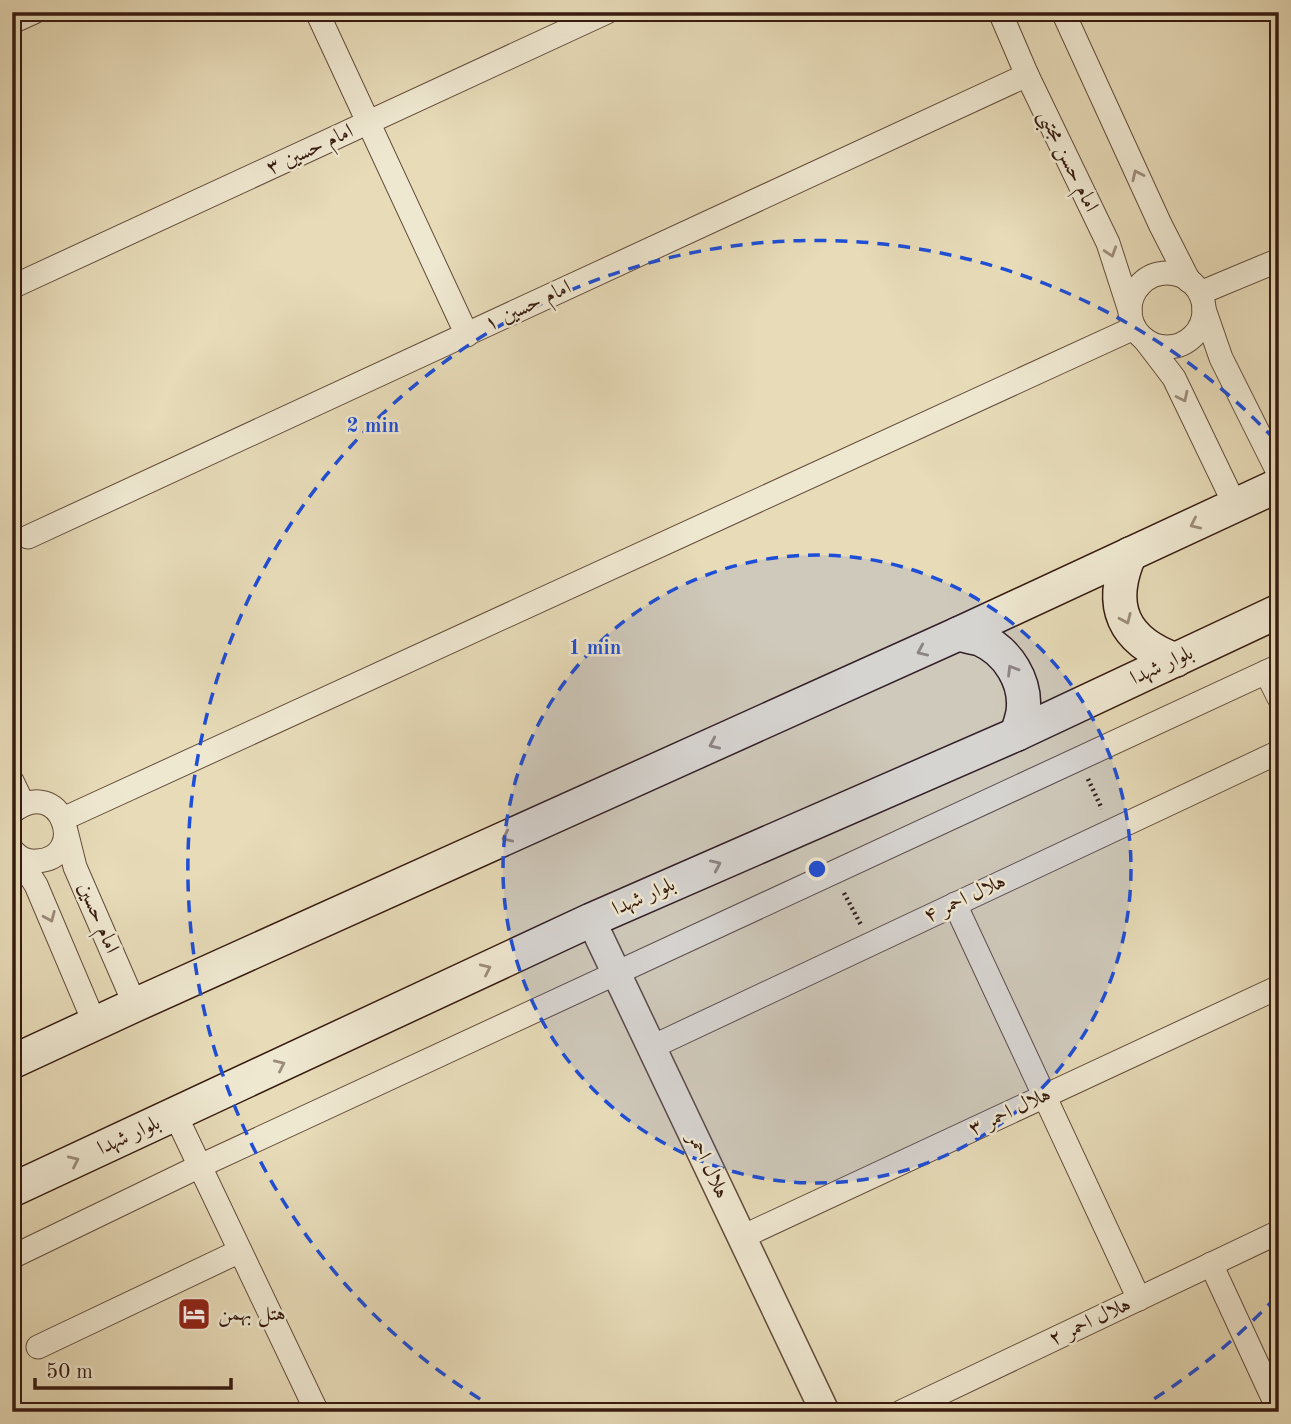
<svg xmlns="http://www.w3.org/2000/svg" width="1291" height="1424" viewBox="0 0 1291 1424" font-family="'Old Standard TT',Amiri,serif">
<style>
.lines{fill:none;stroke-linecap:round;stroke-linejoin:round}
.minor-casing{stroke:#634b3a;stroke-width:25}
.tertiary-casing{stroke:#634b3a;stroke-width:31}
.secondary-casing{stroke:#371b10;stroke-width:36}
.path{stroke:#371b10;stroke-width:4.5;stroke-dasharray:2 3.5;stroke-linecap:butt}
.minor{stroke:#efe8d1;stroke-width:23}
.tertiary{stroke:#efe8d1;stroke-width:28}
.secondary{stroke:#efe8d1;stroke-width:33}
.oneway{stroke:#9c8c7a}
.ring{fill:none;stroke:#1d4ed8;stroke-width:3.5;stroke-dasharray:12 9}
.labels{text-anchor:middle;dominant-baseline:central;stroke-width:5;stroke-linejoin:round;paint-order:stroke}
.street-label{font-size:21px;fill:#371b10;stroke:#efe8d1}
.poi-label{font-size:21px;fill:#371b10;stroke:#efe8d1;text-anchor:start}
.centre{fill:#1d4ed8;stroke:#efe8d1;stroke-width:3.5}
.ring-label{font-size:21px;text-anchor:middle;font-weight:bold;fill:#1d4ed8;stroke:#efe8d1;stroke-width:5;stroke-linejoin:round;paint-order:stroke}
</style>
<rect width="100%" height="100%" fill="#e7dbb8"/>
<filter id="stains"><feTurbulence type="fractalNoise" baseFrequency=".00286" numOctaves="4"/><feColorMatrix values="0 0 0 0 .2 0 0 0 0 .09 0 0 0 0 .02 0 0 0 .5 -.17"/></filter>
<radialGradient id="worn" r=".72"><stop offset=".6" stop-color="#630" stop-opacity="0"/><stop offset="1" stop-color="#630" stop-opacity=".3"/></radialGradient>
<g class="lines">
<defs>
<g id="minor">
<polyline points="317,12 467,335"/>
<polyline points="1000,12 1027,75 1108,243 1130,311"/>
<polyline points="1063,12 1160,224 1189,281"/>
<polyline points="12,22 34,12"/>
<circle cx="1167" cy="310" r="37"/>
<polyline points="12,287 607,12"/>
<polyline points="1200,293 1279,260"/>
<polyline points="1204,309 1221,358 1279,474"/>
<polyline points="1145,340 1174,378 1235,505"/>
<polyline points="28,537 1027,75"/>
<polyline points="1266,672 1279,698"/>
<polyline points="12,781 23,804"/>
<path d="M12,812C61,773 90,858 37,861C28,862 20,859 13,851"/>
<polyline points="63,819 1134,328"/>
<polyline points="66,831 75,867 135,1005"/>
<polyline points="18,857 36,885 95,1024"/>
<polyline points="955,904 1139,1299"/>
<polyline points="652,1047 1279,752"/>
<polyline points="175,1114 317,1412"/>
<polyline points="742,1237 1279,987"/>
<polyline points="12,1257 200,1166 1279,666"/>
<polyline points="1211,1264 1279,1411"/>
<polyline points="38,1347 240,1251"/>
<polyline points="901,1412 1279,1232"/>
</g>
<polyline id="tertiary" points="591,920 825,1412"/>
<g id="secondary">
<path d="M1130,554C1107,606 1123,641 1176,660"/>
<path d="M958,634C965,636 973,637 980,639C1008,651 1027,682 1023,712C1022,719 1019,727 1017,734"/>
<polyline points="12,1062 135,1005 958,634 1279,485"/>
<polyline points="12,1190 591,920 1017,734 1279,611"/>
</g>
</defs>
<use href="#minor" class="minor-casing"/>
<use href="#tertiary" class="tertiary-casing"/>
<use href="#secondary" class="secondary-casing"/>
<g class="path">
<polyline points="1088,779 1102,809"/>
<polyline points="844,893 861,925"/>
</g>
<use href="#minor" class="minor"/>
<use href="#tertiary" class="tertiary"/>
<use href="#secondary" class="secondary"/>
</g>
<defs><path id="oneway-chevron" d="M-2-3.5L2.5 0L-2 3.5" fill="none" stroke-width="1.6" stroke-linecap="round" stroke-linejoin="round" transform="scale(1.75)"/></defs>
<g class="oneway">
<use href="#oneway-chevron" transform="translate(1137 175) rotate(-115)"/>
<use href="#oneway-chevron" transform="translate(1111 252) rotate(72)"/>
<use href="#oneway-chevron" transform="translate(1183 397) rotate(64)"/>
<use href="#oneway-chevron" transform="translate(1195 524) rotate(155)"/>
<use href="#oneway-chevron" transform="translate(1126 619) rotate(66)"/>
<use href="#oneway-chevron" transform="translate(922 651) rotate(156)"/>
<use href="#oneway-chevron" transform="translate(1012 670) rotate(-121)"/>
<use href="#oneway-chevron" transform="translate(714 744) rotate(156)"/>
<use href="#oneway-chevron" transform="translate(507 837) rotate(156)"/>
<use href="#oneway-chevron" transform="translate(716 865) rotate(-24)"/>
<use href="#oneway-chevron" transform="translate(50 917) rotate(67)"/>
<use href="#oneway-chevron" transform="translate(486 969) rotate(-25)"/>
<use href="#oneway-chevron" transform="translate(280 1065) rotate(-25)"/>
<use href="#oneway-chevron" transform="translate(74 1161) rotate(-25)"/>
</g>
<circle cx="817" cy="869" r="314" fill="#1d4ed8" fill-opacity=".12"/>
<g class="ring">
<circle cx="817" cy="869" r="314"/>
<path d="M1276 1297A628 628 0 0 1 1136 1410M498 1410A628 628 0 1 1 1276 441"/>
</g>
<defs>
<symbol id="hotel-square" viewBox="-11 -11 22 22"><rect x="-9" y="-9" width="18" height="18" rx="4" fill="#8f2418" stroke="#efe8d1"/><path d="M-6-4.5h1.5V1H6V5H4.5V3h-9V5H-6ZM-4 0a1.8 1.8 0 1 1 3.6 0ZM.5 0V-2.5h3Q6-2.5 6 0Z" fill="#fff"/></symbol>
</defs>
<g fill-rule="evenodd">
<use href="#hotel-square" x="175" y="1295" width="38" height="38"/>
</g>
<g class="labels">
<g class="street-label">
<text transform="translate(310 150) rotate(-25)">امام حسین ۳</text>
<text transform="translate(1068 161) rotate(64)">امام حسن مجتبی</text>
<text transform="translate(528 306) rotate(-25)">امام حسین ۱</text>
<text transform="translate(1162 666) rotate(-25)">بلوار شهدا</text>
<text transform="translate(644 897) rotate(-24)">بلوار شهدا</text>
<text transform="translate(965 899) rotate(-25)">هلال احمر ۴</text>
<text transform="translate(98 918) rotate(67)">امام حسین</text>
<text transform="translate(1010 1112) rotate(-25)">هلال احمر ۳</text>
<text transform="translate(129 1136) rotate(-25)">بلوار شهدا</text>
<text transform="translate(708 1166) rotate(65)">هلال احمر</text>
<text transform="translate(1090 1322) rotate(-25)">هلال احمر ۲</text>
</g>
<g class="poi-label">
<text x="218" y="1314">هتل بهمن</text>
</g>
</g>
<circle cx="817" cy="869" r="10" class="centre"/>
<g class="ring-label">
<text x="373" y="432">2 min</text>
<text x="595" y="654">1 min</text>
</g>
<rect width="1291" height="1424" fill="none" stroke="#e7dbb8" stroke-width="42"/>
<rect x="14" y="14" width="1263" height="1396" fill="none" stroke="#371b10" stroke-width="3.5"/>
<rect x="21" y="21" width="1249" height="1382" fill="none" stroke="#371b10" stroke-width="2"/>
<path d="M35 1378v10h196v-10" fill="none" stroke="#371b10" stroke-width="3.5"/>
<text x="46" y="1378" font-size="21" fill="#371b10" stroke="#efe8d1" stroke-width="5" paint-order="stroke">50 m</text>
<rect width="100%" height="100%" filter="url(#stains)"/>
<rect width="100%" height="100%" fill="url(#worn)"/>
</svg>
